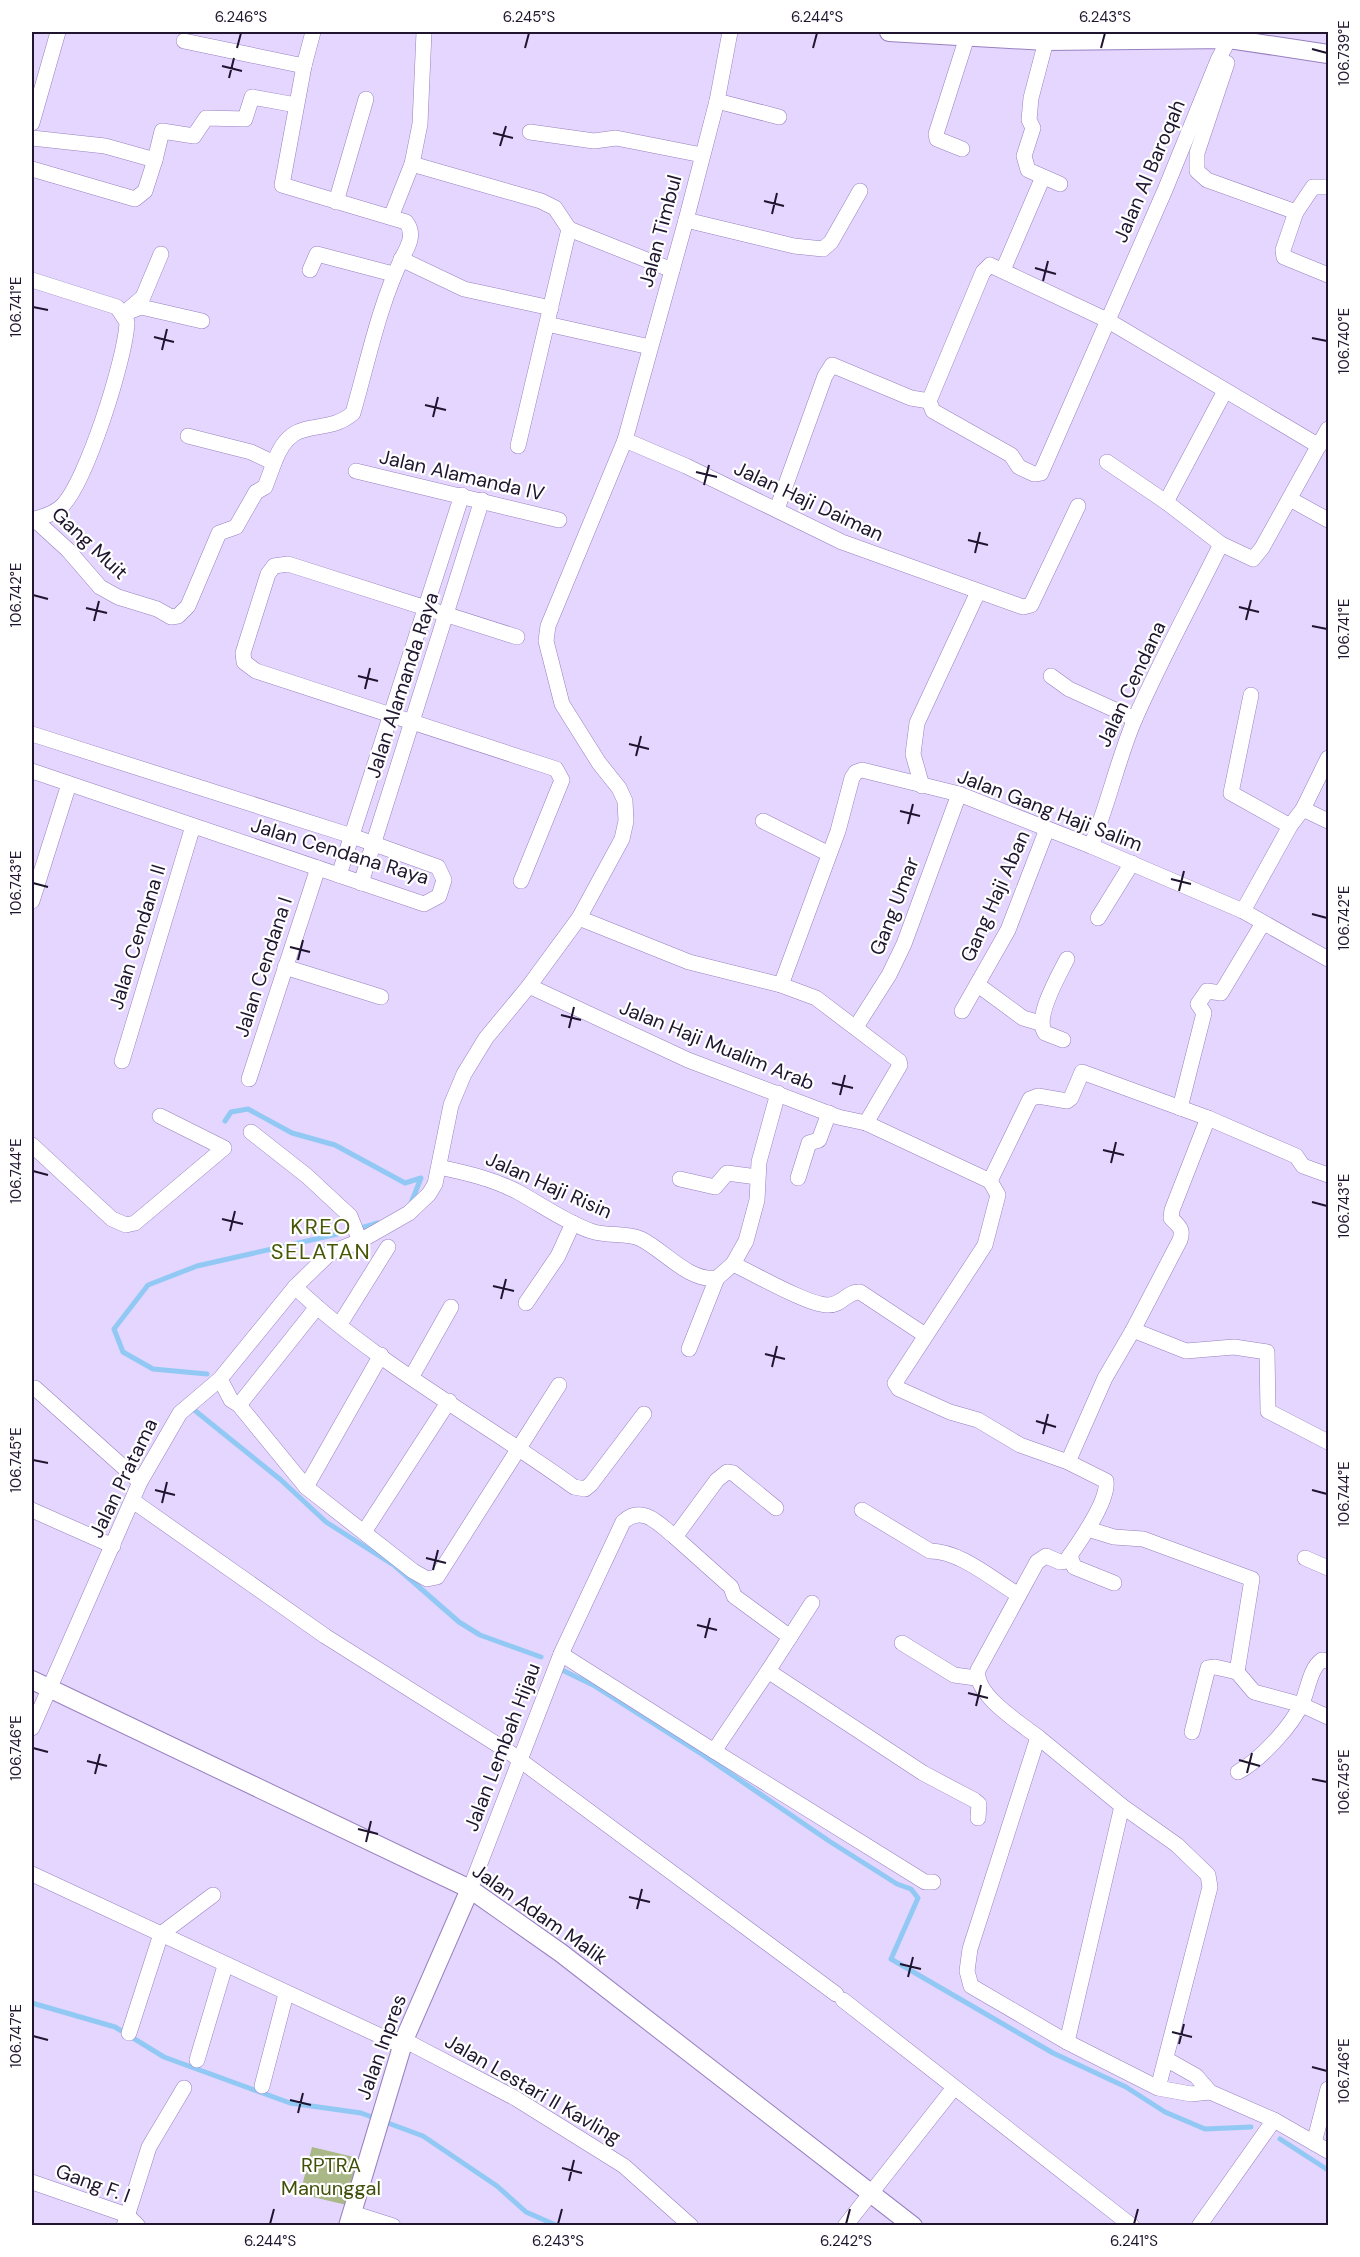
<svg xmlns="http://www.w3.org/2000/svg" width="1360" height="2257" viewBox="0 0 1360 2257" font-family="'DM Sans',sans-serif">
<style>
.green{fill:#a9b886}
.lines{fill:none;stroke-linecap:round;stroke-linejoin:round}
.stream{stroke:#91c9f4;stroke-width:5}
.minor-casing{stroke:#9880c0;stroke-width:16}
.tertiary-casing{stroke:#9880c0;stroke-width:20}
.minor{stroke:#fff;stroke-width:15}
.tertiary{stroke:#fff;stroke-width:18}
.ticks{fill:none;stroke:#1f152e;stroke-width:2}
.labels{text-anchor:middle;dominant-baseline:central;stroke-width:4.5;stroke-linejoin:round;paint-order:stroke}
.street-label{font-size:20px;fill:#1f152e;stroke:#fff}
.park-label{font-size:20px;fill:#404f09;stroke:#fff}
.quarter-label{font-size:22px;letter-spacing:1.5px;fill:#475706;stroke:#fff}
.neatline{fill:none;stroke:#1f152e;stroke-width:2}
.ticks-label{font-size:15px;text-anchor:middle;fill:#1f152e}
</style>
<rect width="100%" height="100%" fill="#e4d6ff"/>
<polygon class="green" points="312,2147 362,2159 351,2206 300,2194"/>
<g class="lines">
<g class="stream">
<polyline points="225,1121 231,1112 248,1109 292,1133 335,1145 405,1183 421,1178 411,1203"/>
<polyline points="361,1228 378,1223"/>
<polyline points="207,1374 153,1369 123,1352 114,1329 148,1285 197,1266 342,1233"/>
<polyline points="195,1407 193,1409 281,1480 326,1522 395,1566 459,1622 480,1635 541,1657"/>
<polyline points="562,1670 593,1685 703,1755 829,1841 897,1884 911,1889 918,1898 891,1959 1053,2053 1126,2087 1165,2112 1205,2129 1251,2127"/>
<polyline points="32,2003 115,2027 164,2057 290,2103 361,2113 423,2136 497,2186 526,2212 558,2226"/>
<polyline points="1280,2139 1328,2170"/>
</g>
<defs>
<g id="minor">
<polyline points="1229,39 1218,60 1165,190 1041,473 1034,474 1019,467 1011,455 933,411 929,401 983,272 990,265 1107,320 1319,446"/>
<polyline points="184,41 304,66"/>
<polyline points="1046,41 1031,98 1029,120 1033,128 1024,156 1028,170 1060,184"/>
<polyline points="1227,63 1197,153 1197,171 1207,180 1296,212 1283,250 1284,257 1328,275"/>
<polyline points="717,101 779,117"/>
<polyline points="32,123 58,32"/>
<polyline points="530,132 594,141 616,138 702,155"/>
<polyline points="32,138 105,146 155,160 162,131 194,136 206,118 245,119 252,97 296,105"/>
<polyline points="962,149 937,139 936,134 967,37"/>
<polyline points="412,164 541,201 555,208 569,229 518,446"/>
<polyline points="32,169 135,199 145,191 155,160"/>
<polyline points="336,202 366,99"/>
<polyline points="1296,212 1313,187 1328,187"/>
<polyline points="391,217 412,164 420,124 424,32"/>
<polyline points="686,220 794,246 823,249 831,242 860,191"/>
<polyline points="569,229 672,270"/>
<polyline points="401,259 464,289 551,308"/>
<polyline points="310,270 317,254 393,274"/>
<polyline points="1003,270 1043,177"/>
<path d="M32,280L117,307L127,322C126,357 86,484 61,507C52,515 42,517 32,520"/>
<polyline points="128,310 143,297 161,254"/>
<polyline points="123,314 141,307 202,321"/>
<polyline points="547,324 650,347"/>
<path d="M188,436L251,452L274,463C293,411 323,439 353,413C368,361 379,305 403,256C409,245 415,233 406,222L282,185L304,66L313,32"/>
<polyline points="625,440 686,466 842,542 1023,607 1031,605 1078,506"/>
<polyline points="1107,462 1166,502 1221,544 1253,559 1262,548 1328,429"/>
<polyline points="356,471 559,520"/>
<polyline points="1290,499 1328,520"/>
<polyline points="1166,502 1225,391"/>
<polyline points="777,509 825,376 832,365 911,398 929,401"/>
<polyline points="34,519 68,550 100,587 118,597 157,609 171,617 178,616 188,606 219,533 236,527 256,492 265,487 274,463"/>
<polyline points="517,637 288,564 274,566 268,574 243,653 244,662 256,671 556,769 562,780 521,881"/>
<polyline points="1051,676 1069,689 1135,719"/>
<polyline points="1251,695 1231,793 1290,826"/>
<polyline points="32,734 352,836 438,867 444,880 439,896 424,904 32,771"/>
<polyline points="922,786 913,754 917,723 978,592"/>
<polyline points="1303,809 1328,821"/>
<polyline points="763,821 829,854"/>
<path d="M1091,846C1108,805 1117,762 1134,721C1160,661 1192,603 1221,544"/>
<polyline points="339,875 462,495"/>
<polyline points="361,883 482,500"/>
<polyline points="32,901 69,784"/>
<polyline points="1243,911 1290,826 1303,809 1328,758"/>
<polyline points="579,918 689,962 781,985 816,998 899,1061 900,1065 866,1123"/>
<polyline points="1098,918 1132,863"/>
<polyline points="285,967 381,997"/>
<polyline points="781,985 838,831 852,778 856,772 862,770 959,794 1091,846 1243,911 1328,959"/>
<polyline points="978,985 1023,1018 1040,1023"/>
<path d="M529,986L688,1060L838,1117L866,1123L990,1181L998,1195L985,1245L895,1383L899,1389L950,1412L978,1420L1020,1445L1068,1462L1106,1481C1109,1501 1078,1544 1066,1561L1060,1562L1046,1556L1037,1562L978,1670C974,1695 1020,1723 1038,1737"/>
<polyline points="962,1011 1008,930 1047,829"/>
<polyline points="856,1027 889,975 904,944 959,794"/>
<path d="M1063,1040L1045,1033C1034,1017 1059,975 1067,959"/>
<polyline points="122,1061 193,826"/>
<polyline points="249,1079 318,868"/>
<polyline points="1180,1108 1204,1013 1198,1004 1207,991 1221,993 1263,923"/>
<polyline points="251,1132 307,1176 350,1216 360,1241"/>
<polyline points="32,1145 112,1219 126,1225 135,1223 224,1148 160,1116"/>
<path d="M439,1167C467,1173 493,1179 518,1192C542,1205 565,1222 591,1231C608,1237 626,1232 641,1239C665,1251 689,1282 717,1278L733,1264L746,1241L757,1200L759,1162L778,1093"/>
<polyline points="798,1178 809,1143 819,1140 829,1113"/>
<polyline points="680,1179 715,1187 727,1173 757,1177"/>
<polyline points="990,1181 1030,1099 1038,1096 1067,1101 1071,1098 1082,1072 1208,1118 1296,1156 1303,1166 1328,1175"/>
<path d="M733,1264C755,1274 806,1304 827,1305C842,1306 847,1291 860,1292L925,1335"/>
<path d="M295,1287C376,1364 483,1421 574,1487L585,1489L591,1484L644,1414"/>
<polyline points="526,1303 558,1256 573,1223"/>
<polyline points="340,1324 388,1247"/>
<path d="M1133,1330L1180,1240C1184,1228 1178,1226 1171,1218L1172,1210L1208,1118"/>
<polyline points="689,1349 717,1278"/>
<polyline points="412,1376 451,1307"/>
<polyline points="220,1379 231,1400 239,1405 306,1487 413,1571 427,1579 437,1577 559,1385"/>
<polyline points="35,1388 140,1482"/>
<polyline points="239,1405 317,1307"/>
<polyline points="1068,1462 1105,1378 1133,1330 1186,1351 1234,1347 1267,1352 1268,1411 1328,1442"/>
<polyline points="306,1487 381,1355"/>
<polyline points="133,1501 325,1636 509,1752 836,1994"/>
<polyline points="32,1510 113,1546"/>
<path d="M862,1510L930,1551C960,1551 992,1579 1017,1594"/>
<polyline points="1088,1529 1114,1537 1143,1539 1252,1579 1237,1672 1215,1667 1208,1668 1192,1732"/>
<polyline points="364,1532 449,1401"/>
<polyline points="675,1537 731,1587 734,1596 790,1637"/>
<polyline points="1070,1555 1074,1567 1114,1583"/>
<polyline points="1305,1558 1328,1568"/>
<polyline points="902,1643 954,1675 976,1678"/>
<polyline points="561,1654 714,1751 768,1671 923,1773 974,1800 979,1804 978,1818"/>
<polyline points="768,1671 812,1603"/>
<polyline points="1237,1672 1254,1692 1302,1705 1328,1717"/>
<polyline points="32,1728 140,1482 180,1413 220,1379 295,1287 330,1253 360,1241 409,1213 429,1194 435,1184 451,1105 464,1074 486,1038 529,986 579,918 622,839 626,821 625,801 619,788 599,763 562,704 546,641 548,626 625,440 686,220 717,101 730,32"/>
<polyline points="714,1751 925,1882 933,1882"/>
<path d="M1238,1772C1260,1760 1292,1726 1302,1703C1308,1690 1310,1668 1322,1660L1328,1661"/>
<polyline points="32,1874 402,2046"/>
<path d="M470,1889L561,1654L623,1522C642,1504 659,1524 675,1537L717,1480L727,1472L733,1473L776,1508"/>
<polyline points="843,2000 1132,2226"/>
<polyline points="129,2033 161,1934 213,1895"/>
<polyline points="404,2040 515,2098 624,2166 691,2226"/>
<polyline points="1067,2042 1122,1806"/>
<polyline points="1166,2059 1196,2076 1210,2092 1274,2120 1328,2151"/>
<polyline points="197,2060 225,1966"/>
<polyline points="262,2086 286,1994"/>
<polyline points="1158,2088 1210,1887 1208,1875 1177,1845 1122,1806 1038,1737 970,1949 967,1971 971,1986 1067,2042 1158,2088 1191,2094 1210,2092"/>
<polyline points="1314,2143 1328,2089"/>
<polyline points="32,2182 127,2215 138,2226"/>
<polyline points="352,2213 393,2226"/>
<polyline points="124,2226 149,2147 184,2088"/>
<polyline points="845,2226 953,2089"/>
<polyline points="1199,2226 1274,2120"/>
</g>
<g id="tertiary">
<polyline points="889,32 1046,41 1229,39 1328,54"/>
<polyline points="32,1680 470,1889 561,1953 913,2226"/>
<polyline points="348,2226 404,2040 470,1889"/>
</g>
</defs>
<use href="#minor" class="minor-casing"/>
<use href="#tertiary" class="tertiary-casing"/>
<use href="#minor" class="minor"/>
<use href="#tertiary" class="tertiary"/>
</g>
<path class="ticks" d="M237,48L241,33M525,48L529,33M813,48L817,33M1101,48L1105,33M1312,49L1327,53M222,66L242,71M229,78L234,58M493,133L513,138M500,146L506,126M764,201L784,206M772,214L777,193M1035,268L1056,274M1043,281L1048,261M33,307L48,310M154,337L174,342M1312,338L1327,341M162,350L167,329M425,405L446,410M433,417L438,397M696,472L717,477M704,485L709,465M968,540L988,545M975,553L980,532M33,595L48,599M1239,607L1259,612M86,608L107,613M1246,620L1251,600M94,621L99,601M1312,626L1327,629M358,676L378,681M365,689L370,668M629,744L649,749M636,756L641,736M900,811L920,816M908,824L913,804M1171,879L1191,884M33,883L48,887M1179,891L1184,871M1312,914L1327,918M290,947L310,952M298,960L303,940M561,1015L581,1020M569,1028L574,1007M832,1083L853,1088M840,1095L845,1075M1103,1150L1124,1155M1111,1163L1116,1142M33,1171L48,1175M1312,1202L1327,1206M222,1219L243,1224M230,1231L235,1211M493,1286L514,1291M501,1299L506,1279M765,1354L785,1359M772,1367L777,1346M1036,1421L1056,1427M1043,1434L1048,1414M33,1460L48,1463M155,1490L175,1495M1312,1490L1327,1494M162,1503L167,1482M426,1558L446,1563M433,1570L438,1550M697,1625L717,1630M705,1638L710,1618M968,1693L988,1698M976,1706L981,1685M33,1748L48,1752M1239,1760L1260,1766M87,1761L107,1766M1247,1773L1252,1753M95,1774L100,1754M1312,1779L1327,1782M358,1829L378,1834M366,1842L371,1821M629,1897L650,1902M637,1909L642,1889M900,1964L921,1969M908,1977L913,1957M1172,2032L1192,2037M33,2036L48,2040M1179,2044L1184,2024M1312,2067L1327,2071M290,2100L311,2105M298,2113L303,2093M562,2168L582,2173M569,2181L574,2160M270,2224L274,2209M558,2224L562,2209M846,2224L850,2209M1134,2224L1138,2209"/>
<g class="labels">
<g class="street-label">
<text transform="translate(1149 171) rotate(-67)">Jalan Al Baroqah</text>
<text transform="translate(660 231) rotate(-75)">Jalan Timbul</text>
<text transform="translate(462 475) rotate(13)">Jalan Alamanda IV</text>
<text transform="translate(809 501) rotate(25)">Jalan Haji Daiman</text>
<text transform="translate(90 543) rotate(43)">Gang Muit</text>
<text transform="translate(1131 684) rotate(-65)">Jalan Cendana</text>
<text transform="translate(402 685) rotate(-72)">Jalan Alamanda Raya</text>
<text transform="translate(1050 810) rotate(21)">Jalan Gang Haji Salim</text>
<text transform="translate(340 851) rotate(17)">Jalan Cendana Raya</text>
<text transform="translate(995 896) rotate(-66)">Gang Haji Aban</text>
<text transform="translate(894 906) rotate(-69)">Gang Umar</text>
<text transform="translate(137 937) rotate(-73)">Jalan Cendana II</text>
<text transform="translate(263 967) rotate(-72)">Jalan Cendana I</text>
<text transform="translate(717 1045) rotate(22)">Jalan Haji Mualim Arab</text>
<text transform="translate(549 1185) rotate(24)">Jalan Haji Risin</text>
<text transform="translate(123 1478) rotate(-64)">Jalan Pratama</text>
<text transform="translate(502 1747) rotate(-69)">Jalan Lembah Hijau</text>
<text transform="translate(540 1914) rotate(35)">Jalan Adam Malik</text>
<text transform="translate(381 2047) rotate(-70)">Jalan Inpres</text>
<text transform="translate(533 2089) rotate(30)">Jalan Lestari II Kavling</text>
<text transform="translate(93 2183) rotate(20)">Gang F. I</text>
</g>
<g class="park-label">
<text x="331" y="2165">RPTRA<tspan x="331" dy="23">Manunggal</tspan></text>
</g>
<g class="quarter-label">
<text x="321" y="1226">KREO<tspan x="321" dy="25">SELATAN</tspan></text>
</g>
</g>
<rect width="1360" height="2257" fill="none" stroke="#ffffff" stroke-width="66"/>
<rect x="33" y="33" width="1294" height="2191" class="neatline"/>
<g class="ticks-label">
<text x="241" y="22">6.246°S</text>
<text x="529" y="22">6.245°S</text>
<text x="817" y="22">6.244°S</text>
<text x="1105" y="22">6.243°S</text>
<text transform="translate(1344 53) rotate(-90)" y="5">106.739°E</text>
<text transform="translate(16 307) rotate(-90)" y="5">106.741°E</text>
<text transform="translate(1344 341) rotate(-90)" y="5">106.740°E</text>
<text transform="translate(16 595) rotate(-90)" y="5">106.742°E</text>
<text transform="translate(1344 629) rotate(-90)" y="5">106.741°E</text>
<text transform="translate(16 883) rotate(-90)" y="5">106.743°E</text>
<text transform="translate(1344 918) rotate(-90)" y="5">106.742°E</text>
<text transform="translate(16 1171) rotate(-90)" y="5">106.744°E</text>
<text transform="translate(1344 1206) rotate(-90)" y="5">106.743°E</text>
<text transform="translate(16 1460) rotate(-90)" y="5">106.745°E</text>
<text transform="translate(1344 1494) rotate(-90)" y="5">106.744°E</text>
<text transform="translate(16 1748) rotate(-90)" y="5">106.746°E</text>
<text transform="translate(1344 1782) rotate(-90)" y="5">106.745°E</text>
<text transform="translate(16 2036) rotate(-90)" y="5">106.747°E</text>
<text transform="translate(1344 2071) rotate(-90)" y="5">106.746°E</text>
<text x="270" y="2246">6.244°S</text>
<text x="558" y="2246">6.243°S</text>
<text x="846" y="2246">6.242°S</text>
<text x="1134" y="2246">6.241°S</text>
</g>
</svg>
